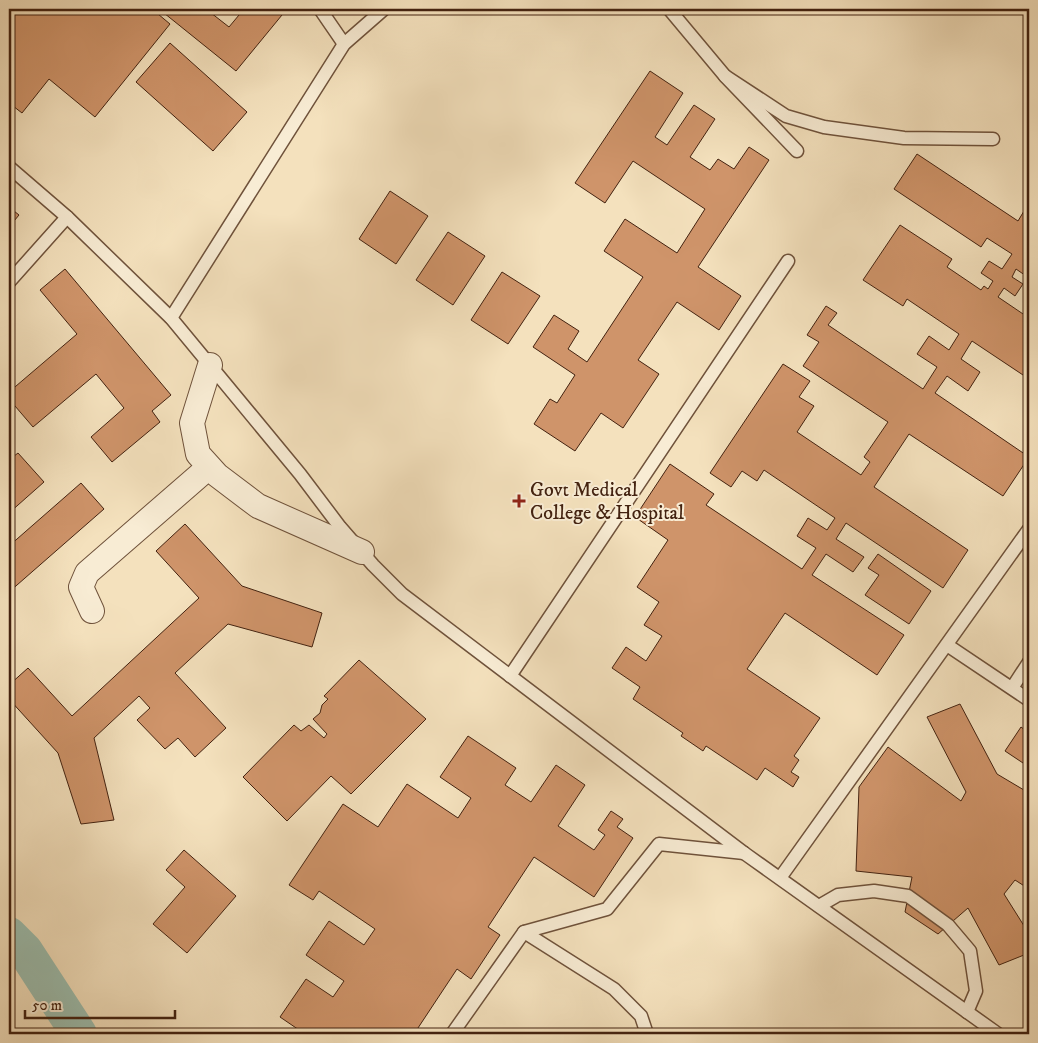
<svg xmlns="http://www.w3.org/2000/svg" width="1038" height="1043" viewBox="0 0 1038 1043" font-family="'IM FELL DW Pica',serif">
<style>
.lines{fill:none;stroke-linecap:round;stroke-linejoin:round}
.river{stroke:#9cbeaf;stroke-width:36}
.building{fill:#cf946a;stroke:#432210}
.service-casing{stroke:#6f523b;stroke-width:15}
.minor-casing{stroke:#6f523b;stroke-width:26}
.service{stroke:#f8ecd4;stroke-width:12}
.minor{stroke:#f8ecd4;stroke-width:24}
.poi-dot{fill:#8f2418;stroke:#f8ecd4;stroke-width:2}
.labels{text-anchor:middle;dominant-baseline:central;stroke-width:4;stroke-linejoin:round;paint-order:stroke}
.poi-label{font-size:20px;fill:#432210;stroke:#f8ecd4;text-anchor:start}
</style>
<rect width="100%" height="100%" fill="#f4e1bd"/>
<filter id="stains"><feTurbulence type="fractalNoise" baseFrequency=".004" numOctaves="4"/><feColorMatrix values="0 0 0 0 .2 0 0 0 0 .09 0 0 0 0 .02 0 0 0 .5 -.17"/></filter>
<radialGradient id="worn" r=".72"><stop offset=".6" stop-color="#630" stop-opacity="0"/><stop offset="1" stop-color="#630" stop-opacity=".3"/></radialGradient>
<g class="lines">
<polyline class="river" points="9,935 25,951 79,1034"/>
</g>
<g class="building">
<polygon points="9,9 62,9 66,12 69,9 152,9 170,24 95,117 49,79 22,113 13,106 9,106"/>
<polygon points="159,9 206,9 229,27 244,9 274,9 282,15 236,71"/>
<polygon points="696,9 726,9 726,11 697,14"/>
<polygon points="170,43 247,112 213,151 136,82"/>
<polygon points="650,71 683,93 655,137 667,145 694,105 715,119 690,157 710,170 718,159 734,169 749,147 769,160 698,267 741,296 719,330 677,302 638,360 659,374 623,428 601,413 575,451 534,424 550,399 557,403 575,375 533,347 554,315 579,331 568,349 587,362 643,277 604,251 625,219 677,253 705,209 633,161 605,203 575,183"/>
<polygon points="917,154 1018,221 1024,211 1029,215 1029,278 1016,269 1012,277 1023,284 1015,296 1004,288 998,297 1029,318 1029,379 972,341 961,359 980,372 968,391 947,376 935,393 1029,457 1003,496 909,434 874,487 968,550 943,588 846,523 836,539 864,557 853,572 826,554 812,575 904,635 877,675 785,613 747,669 820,718 794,756 799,760 791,772 799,777 793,787 765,768 757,780 706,746 703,751 681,736 683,733 633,699 640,687 612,668 626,647 646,661 662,636 644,625 659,602 637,587 668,540 635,517 670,464 714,494 706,505 802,569 816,548 797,536 808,518 827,530 835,518 764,470 757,481 742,471 731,487 710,473 783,364 810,381 799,397 814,406 797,432 861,475 870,462 864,457 888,422 803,366 819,342 807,335 826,306 837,313 828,325 923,389 937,367 917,354 929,336 949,350 959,334 907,299 903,306 863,280 900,225 952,259 947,267 981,290 984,286 988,289 993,281 981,273 989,261 1002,269 1012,254 987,238 981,247 894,189"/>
<polygon points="390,191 428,216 396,264 359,239"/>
<polygon points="9,207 19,215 9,227"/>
<polygon points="448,232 485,256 453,305 416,280"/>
<polygon points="65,269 171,395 152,411 160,422 112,462 91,437 124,408 96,374 33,427 9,399 9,392 77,334 40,290"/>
<polygon points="502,272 540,296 508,344 471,320"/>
<polygon points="18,453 44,482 9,513 9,460"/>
<polygon points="81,483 104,509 9,592 9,546"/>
<polygon points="185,524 242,586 322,613 312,647 228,624 175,673 226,728 195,757 178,738 165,749 137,720 150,708 139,696 94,738 114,820 81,824 58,753 9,699 9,685 28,668 72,716 199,598 156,551"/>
<polygon points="878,554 931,591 909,624 865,595 879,575 868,568"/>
<polygon points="359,660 426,719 351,794 331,776 287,821 243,777 294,725 301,731 309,725 324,738 327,734 313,719 320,713 322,705 328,699 324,696"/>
<polygon points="960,704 997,774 1029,793 1029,889 1015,880 1004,894 1026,929 1029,928 1029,953 999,965 968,908 938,934 905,912 912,877 856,871 859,787 888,747 961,801 966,792 927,717"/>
<polygon points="1021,727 1029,733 1029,767 1005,751"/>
<polygon points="468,736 516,768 505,785 531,802 556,765 585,785 558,826 594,850 605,835 598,830 611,811 623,819 617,827 633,838 594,897 534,857 488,927 500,935 471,979 457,969 414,1034 340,1034 337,1032 335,1034 305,1034 280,1017 306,979 333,997 344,981 306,955 329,921 364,945 375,929 319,891 313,900 289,885 343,804 378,827 407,784 458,818 471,798 440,777"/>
<polygon points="184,850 236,896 187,953 153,924 185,887 166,870"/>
</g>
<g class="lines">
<defs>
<g id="service">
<polyline points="320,9 344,44"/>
<polyline points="669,9 725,76 797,151"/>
<polyline points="725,76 786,116 824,127 904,138 993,139"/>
<polyline points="9,167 67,217 171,318 300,474 340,527 373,565 402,594 744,853 998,1034"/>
<polyline points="9,282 67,217"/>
<polyline points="171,318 344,44 384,9"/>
<polyline points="947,645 1029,700"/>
<polyline points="510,676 788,261"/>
<polyline points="1012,688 1029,662"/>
<polyline points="780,878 1029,529"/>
<polyline points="819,906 838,895 874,891 908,896 948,925 970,951 976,991 967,1012"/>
<polyline points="524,932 614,989 641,1016 647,1034"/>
<polyline points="452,1034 524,932 607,909 659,844 744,853"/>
<polyline points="1028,1034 1029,1032"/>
</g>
<g id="minor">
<polyline points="210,365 192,423 198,454 217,475 258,506 362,552"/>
<polyline points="92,611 81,587 87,573 209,467"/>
</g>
</defs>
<use href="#service" class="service-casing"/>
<use href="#minor" class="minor-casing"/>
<use href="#service" class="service"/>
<use href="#minor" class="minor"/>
</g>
<path class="poi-dot" d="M516.5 493.5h5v5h5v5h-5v5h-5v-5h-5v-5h5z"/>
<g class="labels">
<g class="poi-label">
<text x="530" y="490">Govt Medical<tspan x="530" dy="23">College &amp; Hospital</tspan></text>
</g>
</g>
<rect width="1038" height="1043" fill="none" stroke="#f4e1bd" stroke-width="30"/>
<rect x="10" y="10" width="1018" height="1023" fill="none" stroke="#432210" stroke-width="2.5"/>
<rect x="15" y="15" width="1008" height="1013" fill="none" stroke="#432210"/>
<path d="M25 1010v8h150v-8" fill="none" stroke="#432210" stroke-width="2.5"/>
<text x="32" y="1010" font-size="15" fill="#432210" stroke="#f8ecd4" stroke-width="4" paint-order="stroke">50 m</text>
<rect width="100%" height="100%" filter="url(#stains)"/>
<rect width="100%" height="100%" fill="url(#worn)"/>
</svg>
